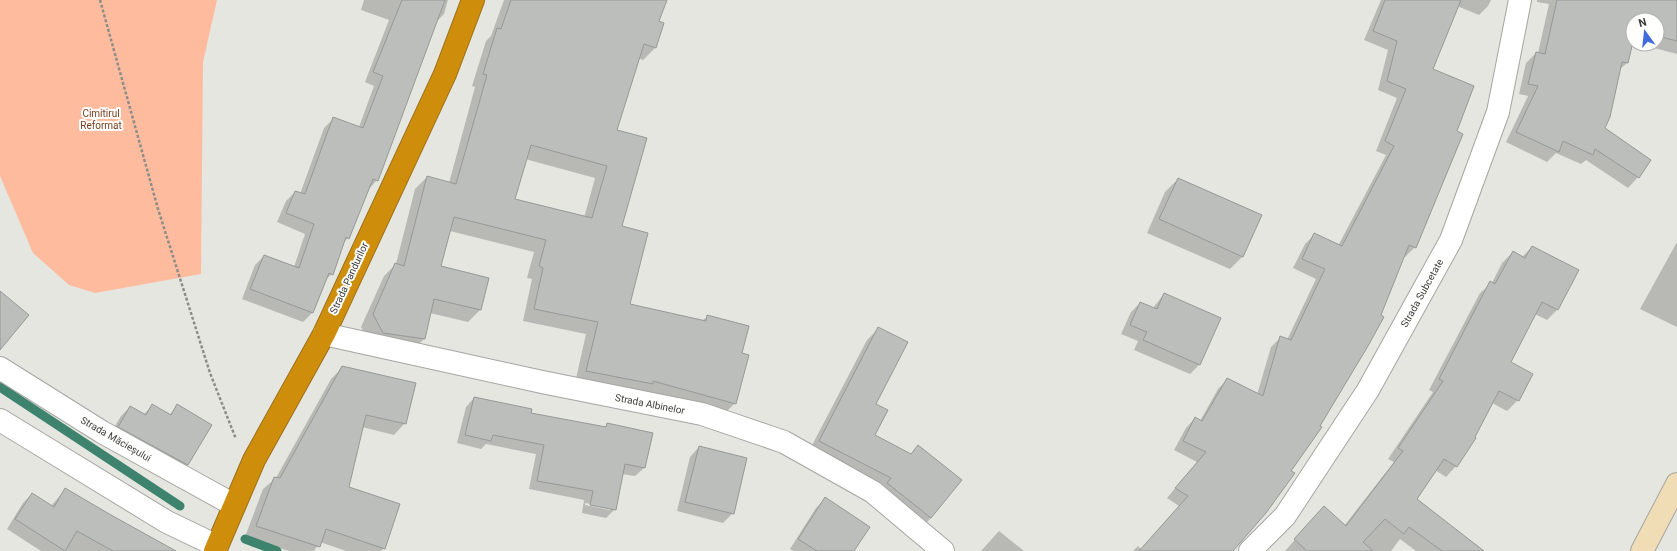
<svg xmlns="http://www.w3.org/2000/svg" width="1677" height="551" viewBox="0 0 1677 551" font-family="Roboto,sans-serif">
<style>
.green{fill:#febb9e}
.shadow{fill:#0003;fill-rule:evenodd}
.lines{fill:none;stroke-linecap:round;stroke-linejoin:round}
.stream{stroke:#3d836e;stroke-width:9}
.building{fill:#bbbebb;stroke:#969995;fill-rule:evenodd}
.street-casing{stroke:#a5a6a1;stroke-width:24}
.secondary-casing{stroke:#a5a6a1;stroke-width:24}
.highway-casing{stroke:#9b711b;stroke-width:24}
.path{stroke:#8c8c89;stroke-width:2.5;stroke-dasharray:3 2;stroke-linecap:butt}
.street{stroke:#fff;stroke-width:22}
.secondary{stroke:#f0ddb6;stroke-width:22}
.highway{stroke:#ce8e0b;stroke-width:22}
.labels{text-anchor:middle;dominant-baseline:central;stroke-width:4;stroke-linejoin:round;paint-order:stroke}
.park-label{font-size:10px;fill:#793c1e;stroke:#fffffe}
.street-label{font-size:10px;fill:#3c3c3a;stroke:#fffffe}
</style>
<rect width="100%" height="100%" fill="#e6e6e1"/>
<polygon class="green" points="0,0 217,0 203,62 201,274 95,293 69,285 33,253 0,176"/>
<g class="shadow">
<polygon points="364,0 448,0 444,14 435,23 377,180 368,190 348,238 342,244 332,274 324,281 312,313 303,322 242,299 255,265 264,256 294,267 305,234 277,222 286,201 295,192 300,194 324,128 334,118 359,127 374,86 365,82 389,20 361,10"/>
<path d="M504,0H666L658,22L655,48L643,60L639,58L616,131L621,227L629,305L702,321L708,316L740,353L735,403L723,415L575,383L586,334L523,321L532,279L527,278L534,252L450,231L440,267L480,310L468,322L430,313L424,339L412,351L371,345L361,327L384,276L396,264L415,189L427,177L449,183L475,87L472,86L486,41L491,36ZM525,159L595,178L584,218L513,199Z"/>
<polygon points="1381,0 1491,0 1488,6 1479,15 1457,6 1432,70 1455,132 1462,135 1415,247 1405,257 1404,256 1229,551 1133,551 1138,546 1141,549 1179,506 1167,498 1197,462 1174,450 1186,428 1195,418 1200,421 1218,389 1228,379 1257,395 1271,347 1281,337 1287,340 1316,279 1293,268 1305,244 1314,235 1338,246 1386,155 1376,151 1397,98 1378,90 1388,50 1364,40"/>
<polygon points="1537,0 1677,0 1677,54 1639,44 1657,44 1657,20 1633,20 1633,42 1627,63 1619,70 1604,129 1638,177 1628,188 1586,160 1581,164 1556,153 1547,162 1506,142 1528,96 1519,94 1526,63 1536,53 1538,53 1549,4 1537,2"/>
<polygon points="1178,179 1243,256 1230,269 1147,233 1165,192"/>
<polygon points="1677,242 1677,327 1640,309"/>
<polygon points="1532,247 1557,310 1547,320 1535,314 1509,363 1518,400 1507,411 1492,403 1456,466 1446,477 1435,470 1416,499 1483,551 1416,551 1400,539 1391,551 1285,551 1314,518 1344,526 1394,462 1388,459 1433,392 1429,390 1480,293 1492,283 1502,263 1513,252 1522,257"/>
<polygon points="1164,294 1219,318 1199,365 1190,374 1134,350 1138,341 1121,334 1131,312 1140,303 1153,308"/>
<polygon points="879,328 873,435 910,455 918,446 931,518 919,530 808,453 867,340"/>
<polygon points="343,367 405,423 394,435 362,427 348,488 384,548 381,551 346,551 320,542 314,551 289,551 245,537 263,489 276,478 331,379"/>
<path d="M474,398L530,414L604,428L607,424L644,468L635,476L622,474L615,509L606,518L582,513L584,500L529,489L536,454L486,444L481,449L457,443L466,407ZM585,503L610,507V510L585,505Z"/>
<polygon points="153,405 169,415 178,406 211,425 187,465 178,474 109,436 121,416 130,407 143,415"/>
<polygon points="699,447 733,513 723,523 677,511 690,457"/>
<polygon points="65,490 173,551 41,551 7,529 23,503 32,494 51,506"/>
<polygon points="825,499 853,551 794,551 790,549 816,508"/>
<polygon points="999,531 1024,551 981,551"/>
</g>
<g class="lines">
<g class="stream">
<polyline points="0,387 180,506"/>
<polyline points="245,539 277,551"/>
</g>
</g>
<g class="building">
<polygon points="402,0 445,0 378,181 373,179 349,239 346,237 333,275 329,273 313,313 250,289 264,255 299,268 314,224 286,213 295,191 305,194 333,117 363,128 383,76 373,72"/>
<path d="M511,0H667L659,21L664,23L656,48L644,44L617,130L647,138L622,226L648,233L630,304L706,321L707,315L749,326L742,353L749,355L736,404L653,381V384L586,371L598,322L534,309L543,268L539,266L546,240L454,217L441,266L489,278L481,310L434,299L425,339L383,333L373,314L395,263L404,266L427,176L456,184L487,75L483,74L497,28L501,29ZM531,145L607,166L592,218L515,199Z"/>
<polygon points="1385,0 1461,0 1433,69 1474,86 1457,131 1463,134 1416,248 1409,245 1381,315 1384,317 1368,346 1320,426 1322,427 1291,471 1295,473 1266,513 1233,551 1139,551 1188,496 1175,488 1206,452 1183,441 1195,417 1202,421 1227,378 1263,396 1280,336 1291,340 1325,269 1302,259 1314,233 1342,246 1394,146 1385,141 1406,89 1387,81 1397,41 1373,31"/>
<polygon points="1557,0 1677,0 1677,41 1657,36 1657,20 1633,20 1633,42 1628,63 1622,62 1610,117 1605,128 1651,160 1639,178 1595,149 1593,155 1563,141 1559,152 1516,132 1538,86 1528,84 1536,52 1545,54"/>
<polygon points="1178,178 1262,215 1243,257 1159,219"/>
<polygon points="1532,246 1579,270 1558,310 1542,302 1511,362 1533,374 1519,401 1499,391 1475,437 1476,438 1457,467 1444,459 1417,499 1484,551 1442,551 1409,527 1404,534 1385,519 1363,542 1373,551 1307,551 1294,539 1324,506 1346,526 1403,451 1398,448 1443,381 1439,379 1490,281 1495,284 1513,251 1525,258"/>
<polygon points="0,291 29,315 0,350"/>
<polygon points="1164,293 1221,318 1200,365 1143,340 1147,332 1130,325 1140,302 1157,309"/>
<polygon points="878,327 908,342 876,404 888,410 875,435 911,454 918,445 962,480 931,518 887,483 891,478 819,441"/>
<polygon points="342,366 416,383 406,424 366,415 349,487 400,504 385,549 326,529 320,547 256,526 274,477 280,478"/>
<polygon points="474,397 532,409 531,413 606,427 607,423 653,433 645,468 625,464 616,510 590,505 593,491 537,481 544,445 493,435 491,441 465,435"/>
<polygon points="152,404 171,415 177,404 212,425 188,465 118,427 130,406 146,415"/>
<polygon points="699,446 747,458 734,514 685,502"/>
<polygon points="65,488 111,515 176,551 113,551 77,531 65,551 15,519 32,493 54,507"/>
<polygon points="825,497 870,527 854,551 817,551 798,539"/>
</g>
<g class="lines">
<defs>
<g id="street">
<polyline points="324,334 542,382 702,414 784,442 873,492 943,551"/>
<polyline points="0,368 102,432 234,505"/>
<polyline points="0,420 167,522 217,546"/>
<polyline points="1250,551 1285,516 1368,390 1451,240 1498,112 1520,0"/>
</g>
<polyline id="secondary" points="1642,551 1677,484"/>
<polyline id="highway" points="215,551 254,460 324,334 445,74 473,0"/>
</defs>
<use href="#street" class="street-casing"/>
<use href="#secondary" class="secondary-casing"/>
<use href="#highway" class="highway-casing"/>
<polyline class="path" points="100,0 158,209 210,373 236,439"/>
<use href="#street" class="street"/>
<use href="#secondary" class="secondary"/>
<use href="#highway" class="highway"/>
</g>
<g class="labels">
<g class="park-label">
<text x="101" y="113">Cimitirul<tspan x="101" dy="12">Reformat</tspan></text>
</g>
<g class="street-label">
<text transform="translate(349 278) rotate(-65)">Strada Pandurilor</text>
<text transform="translate(1422 293) rotate(-61)">Strada Subcetate</text>
<text transform="translate(650 404) rotate(11)">Strada Albinelor</text>
<text transform="translate(116 439) rotate(30)">Strada Măcieșului</text>
</g>
</g>
<g transform="translate(1645 32) rotate(345)"><circle r="19" fill="#fffffe" stroke="#b1b1b0"/>
<path d="M0-3L7 15L0 10L-7 15Z" fill="#416bdc"/>
<text y="-6" font-size="11" font-weight="bold" text-anchor="middle" fill="#3c3c3a">N</text>
</g>
</svg>
